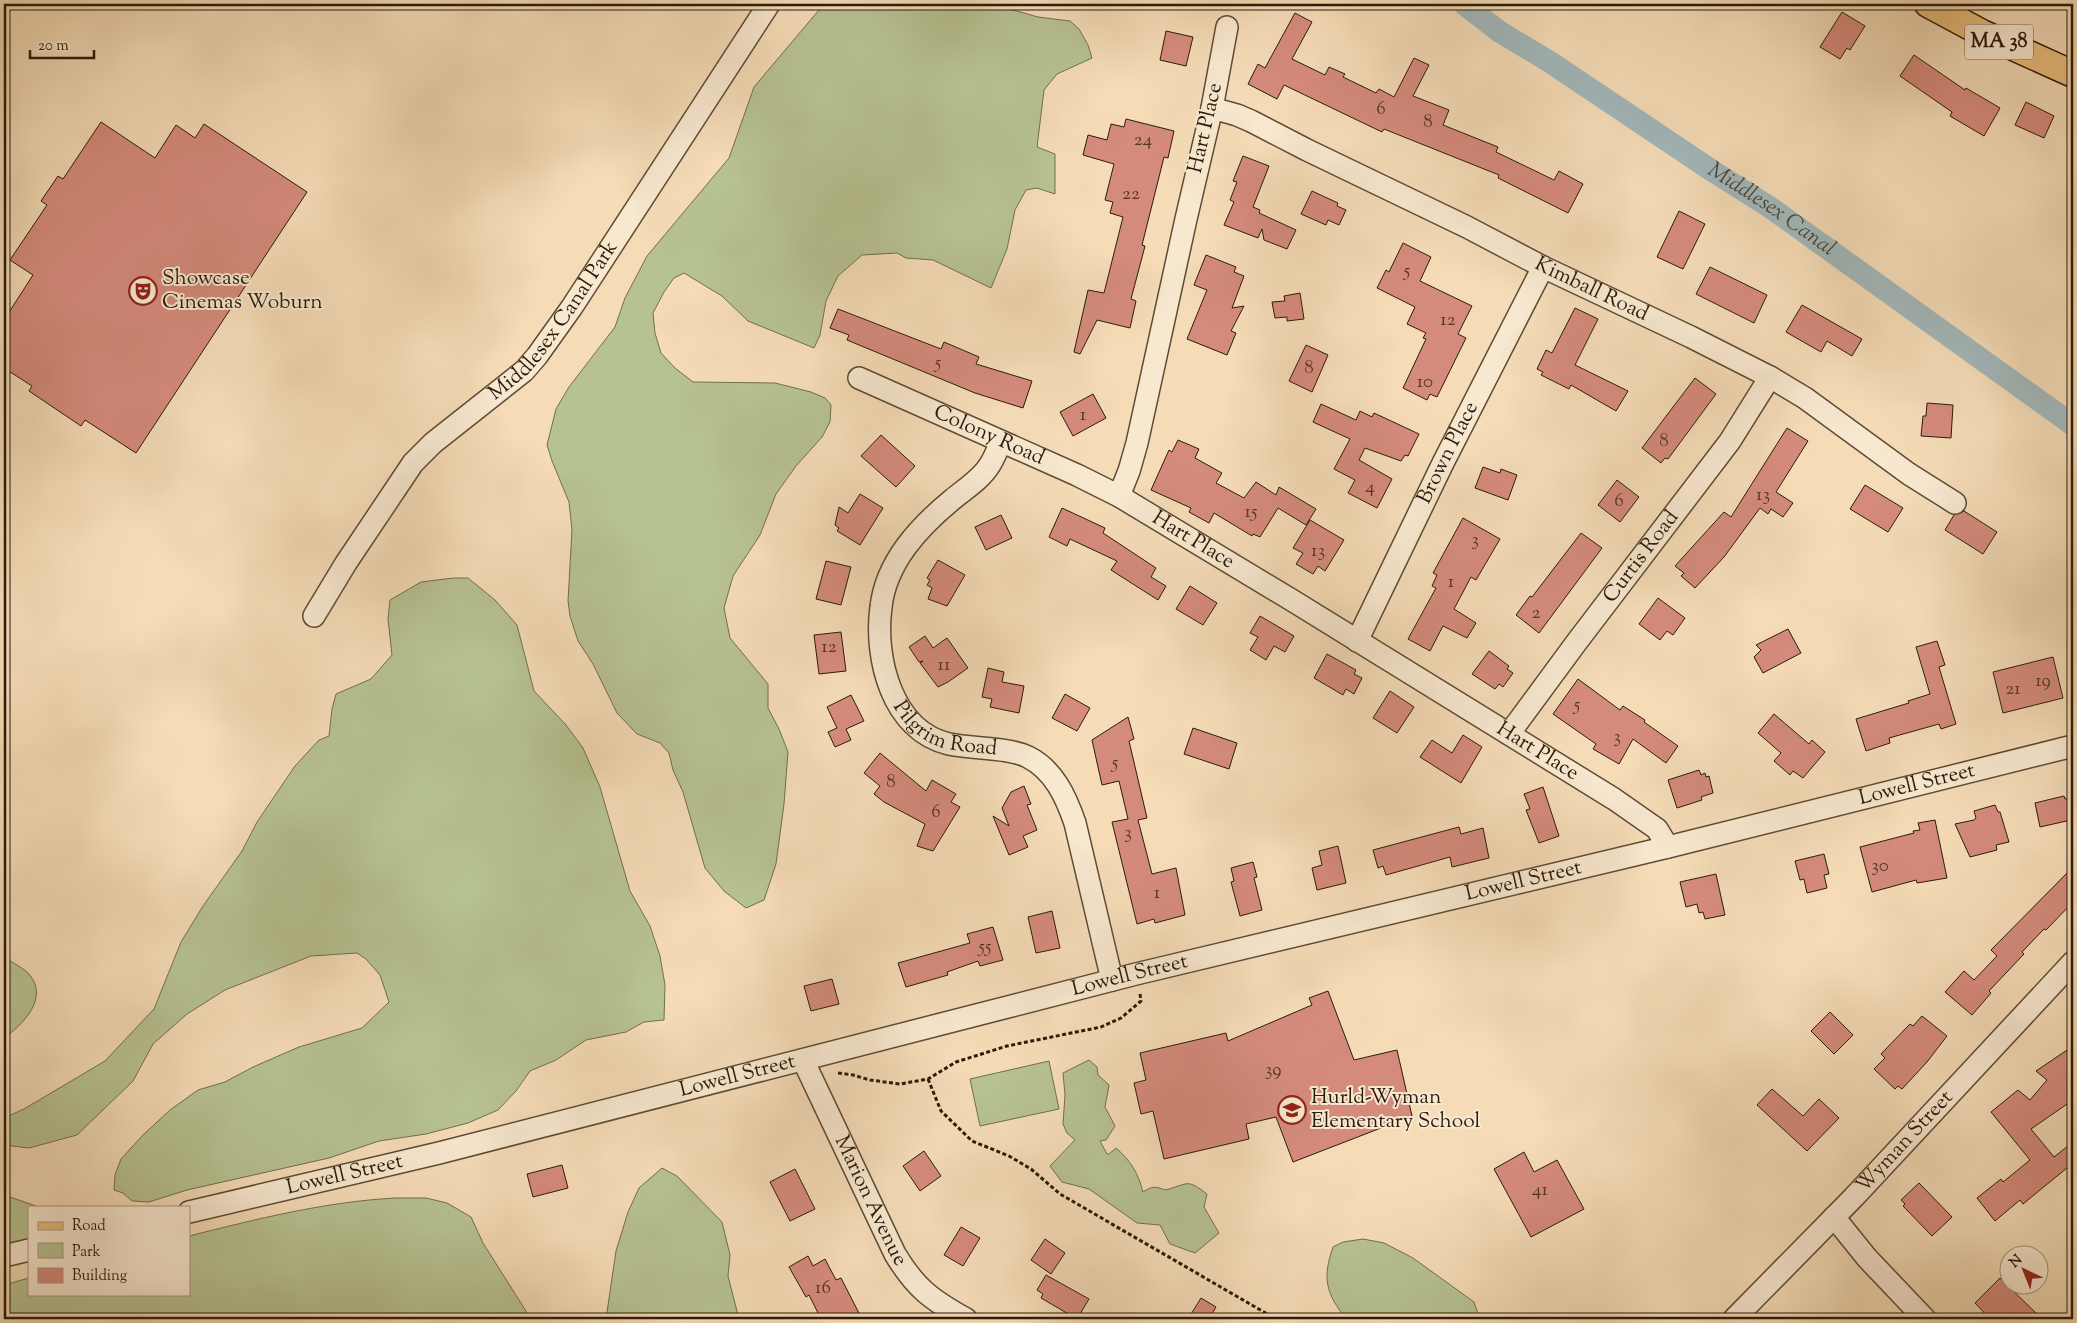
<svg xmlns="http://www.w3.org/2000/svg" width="2077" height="1323" viewBox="0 0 2077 1323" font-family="'Sorts Mill Goudy',serif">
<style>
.green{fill:#b7c292;stroke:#716e4e}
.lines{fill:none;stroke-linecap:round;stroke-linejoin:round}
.canal{stroke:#a2b8bb;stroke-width:22}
.building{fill:#d58b7c;stroke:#2b1b0a}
.minor-casing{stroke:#5e4b35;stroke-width:24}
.major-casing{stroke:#2b1b0a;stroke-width:29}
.path{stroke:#2b1b0a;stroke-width:3;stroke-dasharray:4 2.5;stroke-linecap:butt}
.minor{stroke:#f8e8d0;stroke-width:21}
.major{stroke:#eabe7c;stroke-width:26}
.labels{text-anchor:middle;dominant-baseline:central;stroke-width:4;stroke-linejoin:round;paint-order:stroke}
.number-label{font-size:19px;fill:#563726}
.shield{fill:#f8e8d0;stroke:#685845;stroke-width:1}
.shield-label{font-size:20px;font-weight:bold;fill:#2b1b0a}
.street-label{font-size:21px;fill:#2b1b0a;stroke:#f8e8d0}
.poi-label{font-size:21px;fill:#2b1b0a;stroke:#f8e8d0;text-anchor:start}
.water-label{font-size:22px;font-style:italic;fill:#4f4a3f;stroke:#f8e8d0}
</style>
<rect width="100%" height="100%" fill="#f5dcb7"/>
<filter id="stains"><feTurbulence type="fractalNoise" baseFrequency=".004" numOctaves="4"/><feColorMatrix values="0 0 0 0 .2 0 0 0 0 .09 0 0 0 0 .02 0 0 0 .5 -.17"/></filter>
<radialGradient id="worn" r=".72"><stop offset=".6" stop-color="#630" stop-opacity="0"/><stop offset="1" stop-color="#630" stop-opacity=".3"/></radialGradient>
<g class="green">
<polygon points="824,4 992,4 1038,17 1070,21 1079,29 1088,45 1092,58 1057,74 1044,90 1037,147 1055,154 1055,194 1037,188 1026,190 1015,210 1007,249 991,288 933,260 906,258 897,253 862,255 838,276 826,301 820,335 814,348 748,321 722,296 684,273 674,278 664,292 653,313 655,333 661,353 675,368 693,382 775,383 811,392 825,398 831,405 830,422 822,437 796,466 776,494 760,535 733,576 724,608 730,638 768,684 768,708 779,729 788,752 784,804 776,864 764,900 746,908 724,891 705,868 683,792 673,770 669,753 660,743 637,734 617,713 593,664 578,641 570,616 568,601 572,530 569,502 552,461 547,445 556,409 569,387 615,327 625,298 647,256 729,158 754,87"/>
<polygon points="453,578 468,578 495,600 517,625 534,691 566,725 583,748 600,787 630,891 650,926 660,956 665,985 664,1020 644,1022 626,1032 586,1040 556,1060 530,1071 516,1091 498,1110 468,1123 426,1134 379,1141 329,1158 187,1190 149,1202 132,1201 123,1193 114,1190 115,1175 121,1159 143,1135 170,1110 198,1090 225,1082 253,1067 299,1047 362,1028 389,1002 380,975 366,959 357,953 311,956 225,990 187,1014 153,1044 133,1081 77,1135 29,1148 4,1145 4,1118 24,1109 105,1061 154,1009 181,942 203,906 242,851 257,822 295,766 319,740 329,736 332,709 336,694 371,679 392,655 388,619 390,600 421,582"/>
<path d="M4,957C11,962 20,966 27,972C51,996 24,1024 4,1038Z"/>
<path d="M1089,1060L1097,1067L1098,1075L1109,1085L1105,1107L1115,1126L1106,1140L1100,1141L1107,1154H1109L1116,1148C1131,1161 1138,1173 1143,1192C1152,1186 1155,1186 1165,1190C1189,1184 1186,1178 1207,1194L1204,1207L1219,1233L1195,1253L1170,1244L1160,1225L1137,1223L1089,1189L1062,1182L1050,1166L1075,1140L1067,1133L1063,1124L1065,1095L1063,1073Z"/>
<polygon points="1049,1061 1059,1109 980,1126 970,1079"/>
<polygon points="662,1168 677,1176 722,1222 730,1255 728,1276 739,1319 606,1319 616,1251 628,1212 639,1188"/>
<polygon points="4,1195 39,1207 29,1207 29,1243 4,1244"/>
<path d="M395,1198H426L447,1203L471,1217L483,1243L531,1319H4V1285L29,1278V1294H189V1236C257,1219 324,1202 395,1198Z"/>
<path d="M1363,1239L1384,1243L1413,1258L1474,1302L1480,1319H1346C1326,1293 1322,1279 1333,1247L1343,1242Z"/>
</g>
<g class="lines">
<path class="canal" id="s1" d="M1464,4L1500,32L1550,62L1711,170L1771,208L2073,425"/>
</g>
<g class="building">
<polygon points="1842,12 1865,26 1850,50 1847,48 1840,59 1820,47"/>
<polygon points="1295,13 1312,22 1292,59 1325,75 1329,67 1345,74 1343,77 1376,93 1379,89 1394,97 1414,58 1429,65 1413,96 1449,110 1443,125 1498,147 1496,152 1554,180 1559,171 1583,184 1568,213 1498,178 1499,175 1384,129 1382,132 1284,85 1277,99 1248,84 1258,64 1265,68"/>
<polygon points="1166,31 1193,37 1186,66 1160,60"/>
<polygon points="1914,55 1965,90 1966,88 2000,108 1984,136 1950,116 1952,112 1900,76"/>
<polygon points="2026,102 2054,116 2044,138 2015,125"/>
<polygon points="1126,119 1174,131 1168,158 1164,157 1142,245 1145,246 1131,299 1136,301 1130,328 1097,320 1080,354 1074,352 1088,290 1104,293 1123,217 1110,213 1113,202 1105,200 1114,164 1083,155 1088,135 1107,140 1111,124 1124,127"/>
<polygon points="101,122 155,158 176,125 195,138 204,124 307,192 136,453 85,420 81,426 29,391 32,386 4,368 4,320 33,275 10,260 47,205 41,201 58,176 63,179"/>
<polygon points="1243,156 1269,166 1253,207 1260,210 1259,213 1296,230 1287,249 1264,240 1262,229 1258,238 1224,225 1234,202 1230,200 1237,182 1233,181"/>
<polygon points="1312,191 1338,203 1337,206 1346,210 1339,225 1328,220 1326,225 1301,214"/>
<polygon points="1679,211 1705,224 1683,269 1657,257"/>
<polygon points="1403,243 1431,257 1420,281 1472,306 1458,334 1466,338 1437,397 1430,394 1427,400 1403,388 1426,339 1423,338 1426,333 1407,324 1415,307 1377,288 1386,270 1389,272"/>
<polygon points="1206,255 1236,267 1234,272 1244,276 1232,308 1244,306 1231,331 1236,333 1227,355 1187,339 1207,290 1194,285"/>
<polygon points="1710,267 1767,295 1754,323 1696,294"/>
<polygon points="1300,293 1304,319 1287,321 1287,317 1275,318 1272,302 1285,301 1284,296"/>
<polygon points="1802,305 1862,339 1852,356 1827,341 1821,352 1786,332"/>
<polygon points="1575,308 1598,319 1575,365 1628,391 1616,411 1571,385 1569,389 1541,375 1543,372 1537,369 1546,350 1552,353"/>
<polygon points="838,309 941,349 944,342 979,357 976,364 1032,381 1023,408 975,393 847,340 849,335 830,328"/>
<polygon points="1306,345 1328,355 1312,392 1289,381"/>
<polygon points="1695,378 1716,394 1668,459 1665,458 1661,463 1642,448"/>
<polygon points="1093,394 1106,418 1073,436 1060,412"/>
<polygon points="1927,403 1953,405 1951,438 1921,436 1923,416 1926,416"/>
<polygon points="1321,404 1356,420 1360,411 1372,417 1374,413 1419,434 1408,456 1405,455 1401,461 1365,448 1359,460 1392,479 1377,508 1348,493 1355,480 1334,469 1350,439 1313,422"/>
<polygon points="1787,428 1808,441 1776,492 1793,503 1783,517 1771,509 1768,514 1760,508 1724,557 1695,588 1681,576 1684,573 1675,566 1724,512 1731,517"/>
<polygon points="881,435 915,466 896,487 861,456"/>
<polygon points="1178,440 1199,449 1195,458 1222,473 1216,483 1244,498 1256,482 1276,495 1279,487 1316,509 1306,525 1278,508 1260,537 1253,534 1252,536 1214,513 1209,523 1189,512 1191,508 1151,490 1169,450 1172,452"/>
<polygon points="1483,467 1500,473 1501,469 1517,475 1508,500 1475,488"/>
<polygon points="1617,480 1639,497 1620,522 1598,505"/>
<polygon points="1865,485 1903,508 1888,532 1850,509"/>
<polygon points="860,494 883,508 860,545 837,531 839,528 835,525 839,507 848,513"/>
<polygon points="1062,508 1105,528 1103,533 1156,568 1151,577 1166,586 1158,600 1111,570 1117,561 1070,539 1067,546 1049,537"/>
<polygon points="1964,511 1997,532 1983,554 1945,530 1954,515"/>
<polygon points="1001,515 1012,538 986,550 975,527"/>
<polygon points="1463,518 1500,539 1476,580 1471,577 1454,609 1476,623 1467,638 1443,626 1430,651 1408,639 1436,588 1432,586 1437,575 1433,573"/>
<polygon points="1310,520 1344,540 1325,571 1318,566 1313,574 1296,564 1303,553 1293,548"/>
<polygon points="1581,533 1602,548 1539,633 1516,615 1530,596 1532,597"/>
<polygon points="938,560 965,575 947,606 928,599 932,588 927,585 930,580 927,578"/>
<polygon points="826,561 851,567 841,605 816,599"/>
<polygon points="1190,586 1217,603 1203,625 1176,609"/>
<polygon points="1658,598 1685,618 1673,635 1667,631 1660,640 1639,624"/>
<polygon points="1260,616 1294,636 1285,652 1274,646 1266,660 1250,650 1258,637 1250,633"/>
<polygon points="1788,629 1801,653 1763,673 1754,657 1761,650 1756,645"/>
<polygon points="841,632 846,671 819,674 814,635"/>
<polygon points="925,636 933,648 947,638 968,668 948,682 938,687 920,663 923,661 919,662 909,647"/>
<polygon points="1937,641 1945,665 1939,667 1956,724 1941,729 1939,724 1889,738 1890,743 1866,751 1856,719 1909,703 1908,701 1930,694 1916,647"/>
<polygon points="1489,651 1509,666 1507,669 1513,673 1503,687 1499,684 1495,689 1472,674"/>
<polygon points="1327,654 1356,670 1354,674 1362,678 1354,694 1346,689 1343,695 1314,678"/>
<polygon points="2053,657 2063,698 2003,713 1993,672"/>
<polygon points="988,668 1004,672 1002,682 1024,686 1019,713 990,707 992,699 982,697"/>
<polygon points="1578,679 1620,710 1623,706 1645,720 1644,722 1678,746 1666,763 1633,739 1619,764 1593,749 1596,744 1553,714"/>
<polygon points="1390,691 1414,707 1397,733 1373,718"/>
<polygon points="1065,694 1090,708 1077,731 1052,718"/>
<polygon points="851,695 864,721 846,729 851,740 835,747 828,732 837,728 827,707"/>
<polygon points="1774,714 1809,744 1812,740 1825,752 1803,778 1793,771 1790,775 1774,761 1781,753 1758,733"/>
<polygon points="1128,717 1134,739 1129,741 1147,818 1138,820 1152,874 1176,868 1185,915 1155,923 1154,919 1137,924 1112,822 1128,819 1119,781 1102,785 1092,740"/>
<polygon points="1193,728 1237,743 1229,769 1184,754"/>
<polygon points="1463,735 1482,747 1461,783 1420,757 1432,740 1452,753"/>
<polygon points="880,753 926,791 932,780 956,794 951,802 960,807 933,851 917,846 925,824 884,802 874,794 880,786 864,773"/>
<polygon points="1699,770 1701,775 1705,773 1706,777 1709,776 1713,793 1701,797 1702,800 1677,808 1668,780"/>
<polygon points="1024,786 1031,804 1027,805 1037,830 1023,836 1028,847 1009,855 993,816 1009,826 1002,808 1011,792"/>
<polygon points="1543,787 1559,836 1539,843 1526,810 1530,809 1524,794"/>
<polygon points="2064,796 2065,799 2073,797 2073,815 2070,816 2071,820 2040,827 2035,803"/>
<polygon points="1995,805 1998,812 2000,812 2009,842 1996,845 1997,850 1970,857 1955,824 1974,820 1976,818 1974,811"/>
<polygon points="1935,820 1947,878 1917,883 1916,880 1872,892 1860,847 1914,833 1913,831 1920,830 1918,823"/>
<polygon points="1459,827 1461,834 1483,828 1489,858 1452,867 1450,857 1386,875 1383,866 1378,868 1373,850"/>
<polygon points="1338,846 1346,883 1317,890 1312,868 1322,865 1319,851"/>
<polygon points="1824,854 1829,874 1824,875 1827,888 1807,893 1804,879 1800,880 1795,861"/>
<polygon points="1253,862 1257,877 1254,878 1262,910 1240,916 1231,882 1234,881 1231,868"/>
<polygon points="2073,867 2073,902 2046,930 2044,929 2022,952 2024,954 1989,991 1991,993 1972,1015 1945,992 1964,971 1974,980 1997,956 1991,950"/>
<polygon points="1716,874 1725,915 1705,919 1703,912 1699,913 1697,904 1686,907 1680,882"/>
<polygon points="1052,911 1060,948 1036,953 1028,917"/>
<polygon points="993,927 1003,960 980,966 978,961 947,972 948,975 906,987 898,963 970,943 967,934"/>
<polygon points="832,979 839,1004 811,1011 804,986"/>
<polygon points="1328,991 1354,1060 1397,1050 1412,1116 1293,1162 1276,1117 1246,1124 1249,1139 1164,1159 1153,1111 1141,1114 1134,1083 1146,1080 1140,1053 1226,1033 1228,1041 1312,1005 1309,998"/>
<polygon points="1830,1012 1853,1035 1834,1054 1811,1031"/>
<polygon points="1922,1016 1947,1036 1927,1062 1902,1089 1898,1086 1895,1089 1874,1069 1885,1058 1881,1054 1910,1024 1913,1026"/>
<polygon points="2073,1046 2073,1100 2031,1129 2054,1157 2073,1142 2073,1163 2023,1204 2020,1200 1995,1221 1977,1198 2001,1179 2003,1182 2030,1160 1991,1112 2018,1090 2030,1100 2047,1080 2036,1071"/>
<polygon points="1772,1089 1803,1116 1819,1099 1839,1118 1807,1151 1757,1105"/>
<polygon points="924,1151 941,1176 920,1191 903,1166"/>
<polygon points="1524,1152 1534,1172 1557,1160 1584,1209 1531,1237 1494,1169"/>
<polygon points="562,1165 568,1188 533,1197 527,1174"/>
<polygon points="795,1169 815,1209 790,1221 770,1182"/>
<polygon points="1919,1183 1952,1217 1932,1236 1903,1206 1905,1204 1901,1200"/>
<polygon points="961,1227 980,1238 963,1266 944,1255"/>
<polygon points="1045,1239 1065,1253 1051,1274 1031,1260"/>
<polygon points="808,1256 813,1266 825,1259 836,1280 841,1278 862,1319 821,1319 809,1295 806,1297 789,1267"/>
<polygon points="1046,1275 1089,1299 1077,1319 1041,1298 1043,1294 1037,1290"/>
<polygon points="2000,1278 2042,1319 1990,1319 1975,1303"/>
<polygon points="1201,1298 1216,1307 1209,1319 1188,1319"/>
</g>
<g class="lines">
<defs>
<g id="minor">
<path id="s2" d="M1227,27L1212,108L1186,219L1137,443L1129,471L1119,496L1290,599L1614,799L1657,829L1668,847"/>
<path id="s3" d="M1212,108L1237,115L1251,121L1307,150L1467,227L1543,267L1691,337L1770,377L1805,398L1909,474L1955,503"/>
<path id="s4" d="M859,378L1077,475L1119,496"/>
<path id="s5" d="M1001,442C997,450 994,459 989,466C981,479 965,489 953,499C919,527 886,562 881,607C874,658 892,731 949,744C972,749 1008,747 1028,757C1054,770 1066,797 1075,823L1112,980"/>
<path id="s6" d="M314,616L346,563L413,463L433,443L524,371L537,356L572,307L769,4"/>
<path id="s7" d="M1357,641L1443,463L1543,267"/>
<path id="s8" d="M1509,734L1576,643L1730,441L1770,377"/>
<path id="s9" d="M803,1060L895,1254C916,1289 932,1300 966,1319"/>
<path id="s10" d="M189,1212L439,1153L1136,974L1668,847L2073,746"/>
<polyline points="1834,1217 1867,1258 1925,1319"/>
<polyline points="4,1256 29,1250"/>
<path id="s11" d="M1734,1319L1854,1197L2073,962"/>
</g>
<polyline id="major" points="1928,4 1982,33 2073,74"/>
</defs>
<use href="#minor" class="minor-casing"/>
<use href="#major" class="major-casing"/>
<g class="path">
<polyline points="838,1073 853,1075 870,1080 900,1084 928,1079 956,1062 1007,1046 1101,1027 1121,1018 1141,1001 1140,994"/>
<polyline points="928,1079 941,1111 972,1141 1009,1156 1031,1169 1060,1194 1276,1319"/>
</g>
<use href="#minor" class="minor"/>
<use href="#major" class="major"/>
</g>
<defs>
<symbol id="theatre-ring" viewBox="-11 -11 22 22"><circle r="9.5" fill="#f8e8d0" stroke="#8f2418" stroke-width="1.5"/><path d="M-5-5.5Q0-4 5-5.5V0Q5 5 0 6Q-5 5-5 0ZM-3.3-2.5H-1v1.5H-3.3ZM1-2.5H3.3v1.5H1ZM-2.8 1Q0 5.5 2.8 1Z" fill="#8f2418"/></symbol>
<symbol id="school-ring" viewBox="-11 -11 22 22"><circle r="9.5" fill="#f8e8d0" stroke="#8f2418" stroke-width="1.5"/><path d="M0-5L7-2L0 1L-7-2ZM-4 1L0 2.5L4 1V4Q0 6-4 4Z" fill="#8f2418"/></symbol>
</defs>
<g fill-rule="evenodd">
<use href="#theatre-ring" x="127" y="275" width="32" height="32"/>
<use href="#school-ring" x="1276" y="1094" width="32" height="32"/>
</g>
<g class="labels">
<g class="number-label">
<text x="1381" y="109">6</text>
<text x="1428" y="122">8</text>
<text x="1143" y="140">24</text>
<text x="1131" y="194">22</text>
<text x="1407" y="271">5</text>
<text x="1448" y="320">12</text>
<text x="938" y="363">5</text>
<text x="1309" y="368">8</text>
<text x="1425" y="382">10</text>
<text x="1083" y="415">1</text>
<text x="1664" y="441">8</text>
<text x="1370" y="487">4</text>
<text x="1763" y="495">13</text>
<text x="1619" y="501">6</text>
<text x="1251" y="512">15</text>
<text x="1475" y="540">3</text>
<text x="1318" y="551">13</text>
<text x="1451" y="582">1</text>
<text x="1536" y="613">2</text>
<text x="829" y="647">12</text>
<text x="944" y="665">11</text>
<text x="2043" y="681">19</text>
<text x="2013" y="689">21</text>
<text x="1577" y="705">5</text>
<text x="1617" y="737">3</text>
<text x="1115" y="763">5</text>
<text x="891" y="782">8</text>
<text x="936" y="812">6</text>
<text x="1128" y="833">3</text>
<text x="1880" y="866">30</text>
<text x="1157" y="893">1</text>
<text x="985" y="947">55</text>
<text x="1273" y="1070">39</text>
<text x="1540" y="1190">41</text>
<text x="823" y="1288">16</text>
</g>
<rect class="shield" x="1965" y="24.5" width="68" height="35" rx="4"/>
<g class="shield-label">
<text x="1999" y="42">MA 38</text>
</g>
<g class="street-label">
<text transform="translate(1206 128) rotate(-77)">Hart Place</text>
<text stroke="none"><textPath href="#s3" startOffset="421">Kimball Road</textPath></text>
<text stroke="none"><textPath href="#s6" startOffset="384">Middlesex Canal Park</textPath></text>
<text stroke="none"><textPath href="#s4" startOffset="142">Colony Road</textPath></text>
<text stroke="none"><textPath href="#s7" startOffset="209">Brown Place</textPath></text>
<text stroke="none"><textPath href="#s2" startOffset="568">Hart Place</textPath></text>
<text stroke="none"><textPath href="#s8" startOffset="221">Curtis Road</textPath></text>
<text stroke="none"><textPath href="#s5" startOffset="366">Pilgrim Road</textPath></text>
<text stroke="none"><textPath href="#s2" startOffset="972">Hart Place</textPath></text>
<text stroke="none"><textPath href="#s10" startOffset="1780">Lowell Street</textPath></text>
<text stroke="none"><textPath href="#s10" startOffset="1375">Lowell Street</textPath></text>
<text stroke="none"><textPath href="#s10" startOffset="970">Lowell Street</textPath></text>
<text stroke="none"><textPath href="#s10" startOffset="565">Lowell Street</textPath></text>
<text stroke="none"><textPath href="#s11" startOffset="246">Wyman Street</textPath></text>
<text stroke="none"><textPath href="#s10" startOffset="160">Lowell Street</textPath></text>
<text stroke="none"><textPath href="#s9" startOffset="156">Marion Avenue</textPath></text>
</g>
<g class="poi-label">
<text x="162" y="279">Showcase<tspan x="162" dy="24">Cinemas Woburn</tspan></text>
<text x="1311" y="1098">Hurld-Wyman<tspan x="1311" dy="24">Elementary School</tspan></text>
</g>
<g class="water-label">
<text stroke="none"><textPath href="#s1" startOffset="370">Middlesex Canal</textPath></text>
</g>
</g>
<rect width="2077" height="1323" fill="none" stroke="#f5dcb7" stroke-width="20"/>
<rect x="5" y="5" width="2067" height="1313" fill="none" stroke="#2b1b0a" stroke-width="2.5"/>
<rect x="10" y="10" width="2057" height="1303" fill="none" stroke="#2b1b0a"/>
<rect x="28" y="1206" width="162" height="90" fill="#f8e8d0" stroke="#a69681"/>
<rect x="38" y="1222" width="25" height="8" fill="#eabe7c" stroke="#a69681"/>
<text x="72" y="1230" font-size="15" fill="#2b1b0a">Road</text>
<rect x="38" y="1243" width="25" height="15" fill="#b7c292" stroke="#a69681"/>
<text x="72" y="1256" font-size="15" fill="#2b1b0a">Park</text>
<rect x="38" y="1268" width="25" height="15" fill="#d58b7c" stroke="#a69681"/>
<text x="72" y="1280" font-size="15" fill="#2b1b0a">Building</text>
<g transform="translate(2024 1270) rotate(317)"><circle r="24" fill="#f8e8d0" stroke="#a69681"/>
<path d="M0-4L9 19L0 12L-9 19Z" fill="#8f2418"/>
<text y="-8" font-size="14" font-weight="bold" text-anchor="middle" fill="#2b1b0a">N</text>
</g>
<path d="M30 50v8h64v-8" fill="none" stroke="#2b1b0a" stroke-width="2.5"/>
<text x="38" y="50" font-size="15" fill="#2b1b0a" stroke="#f8e8d0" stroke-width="4" paint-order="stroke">20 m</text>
<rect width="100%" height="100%" filter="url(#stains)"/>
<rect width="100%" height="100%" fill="url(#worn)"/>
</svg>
